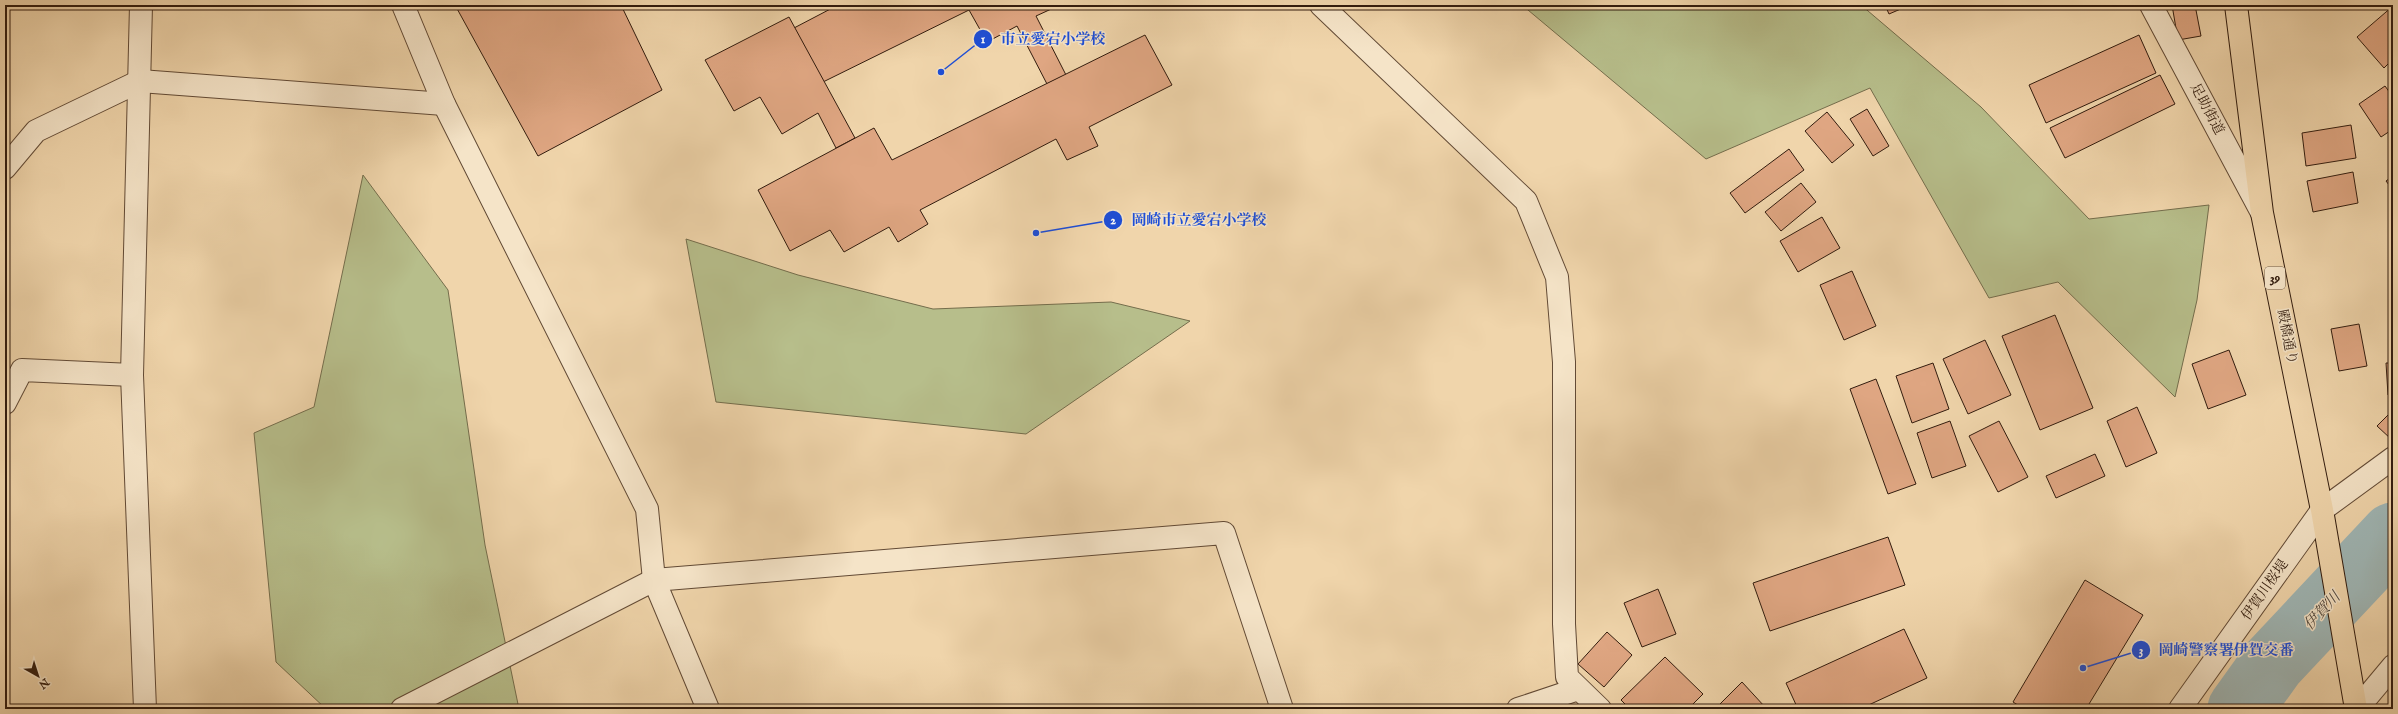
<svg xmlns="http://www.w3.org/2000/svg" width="2398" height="714" viewBox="0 0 2398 714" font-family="'IM FELL English','Noto Serif JP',serif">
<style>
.green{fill:#b7be8b;stroke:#746d4c}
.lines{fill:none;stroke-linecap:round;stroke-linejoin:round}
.river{stroke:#9fb6b5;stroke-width:65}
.building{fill:#dfa682;stroke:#321c0e}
.minor-casing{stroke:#624a35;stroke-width:24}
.primary-casing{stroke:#321c0e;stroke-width:24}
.minor{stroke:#f5e4c8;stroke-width:22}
.primary{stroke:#f0d5ab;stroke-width:22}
.labels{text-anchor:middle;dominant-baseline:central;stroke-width:3;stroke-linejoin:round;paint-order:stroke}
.shield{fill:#f5e4c8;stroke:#6c5846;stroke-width:1}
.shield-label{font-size:13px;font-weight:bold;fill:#321c0e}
.street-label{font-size:14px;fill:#321c0e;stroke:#f5e4c8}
.water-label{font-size:15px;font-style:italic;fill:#534a40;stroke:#f5e4c8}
.leader{fill:none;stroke:#1d4ed8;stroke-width:1.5}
.callout-dot{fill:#1d4ed8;stroke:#f5e4c8;stroke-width:1.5}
.mark-label{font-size:12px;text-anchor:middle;font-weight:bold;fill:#fff}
.callout-label{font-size:15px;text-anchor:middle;font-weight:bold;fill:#1d4ed8;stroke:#f5e4c8;stroke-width:3;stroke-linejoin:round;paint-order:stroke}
</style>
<rect width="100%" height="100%" fill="#f0d5ab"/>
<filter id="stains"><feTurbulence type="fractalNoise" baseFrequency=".005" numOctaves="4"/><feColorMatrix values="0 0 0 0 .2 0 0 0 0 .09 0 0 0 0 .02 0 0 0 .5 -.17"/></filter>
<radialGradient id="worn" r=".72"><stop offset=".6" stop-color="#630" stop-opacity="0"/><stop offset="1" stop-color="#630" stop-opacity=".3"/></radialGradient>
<g class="green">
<polygon points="1522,5 1861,5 1981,107 2089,219 2209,205 2197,300 2175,397 2058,282 1989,298 1870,88 1706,159"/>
<polygon points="363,175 448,290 485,545 519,709 326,709 276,662 254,433 314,407"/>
<polygon points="686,239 798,275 933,309 1111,302 1190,321 1026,434 716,402"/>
</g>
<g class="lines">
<polyline class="river" points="2240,709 2273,663 2393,535"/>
</g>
<g class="building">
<polygon points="455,5 621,5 662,90 538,156"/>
<polygon points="838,5 1060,5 1036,16 1066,75 1047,84 1017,26 987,42 969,10 823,82 794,28"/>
<polygon points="1885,5 1910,5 1889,14"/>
<polygon points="2172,5 2195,5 2201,36 2178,40"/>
<polygon points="2393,6 2393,59 2384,68 2357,37"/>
<polygon points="789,17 855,138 836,148 818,113 782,134 760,97 734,111 705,60"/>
<polygon points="1145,35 1172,85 1089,127 1098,146 1067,160 1056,139 920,210 928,224 898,242 889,227 844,252 830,230 790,251 758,190 874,128 892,160"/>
<polygon points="2139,35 2156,73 2046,123 2029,85"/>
<polygon points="2160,75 2175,104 2065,158 2050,128"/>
<polygon points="2385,86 2393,97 2393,129 2381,137 2359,104"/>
<polygon points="1867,109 1889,146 1873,156 1850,119"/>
<polygon points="1827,112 1854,145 1832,163 1805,131"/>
<polygon points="2351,125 2356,158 2306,166 2302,133"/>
<polygon points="1789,149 1804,170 1745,213 1730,193"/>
<polygon points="2353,172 2358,203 2313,212 2307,181"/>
<polygon points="2393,176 2393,190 2386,181"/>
<polygon points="1801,183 1816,202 1781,231 1765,212"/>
<polygon points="1822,217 1840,248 1798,272 1780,241"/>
<polygon points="1852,271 1876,326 1844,340 1820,285"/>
<polygon points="2055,315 2093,408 2040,430 2002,336"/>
<polygon points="2359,324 2367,366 2339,371 2331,329"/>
<polygon points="1985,340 2011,395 1968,414 1943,359"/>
<polygon points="2229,350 2246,395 2208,409 2192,364"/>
<polygon points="1933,363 1949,409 1912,423 1896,376"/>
<polygon points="2386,363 2393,363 2393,395 2388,395"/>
<polygon points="1876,379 1916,484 1888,494 1850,389"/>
<polygon points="2137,407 2157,453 2126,467 2107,421"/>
<polygon points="2393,410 2393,436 2391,439 2377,426"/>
<polygon points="1950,421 1966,466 1932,478 1917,433"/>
<polygon points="1999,421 2028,477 1998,492 1969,436"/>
<polygon points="2095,454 2105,476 2056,498 2046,476"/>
<polygon points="1888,537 1905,585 1770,631 1753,583"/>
<polygon points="2085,580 2143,615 2086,709 2024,709 2013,702"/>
<polygon points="1658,589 1676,634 1642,647 1624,603"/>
<polygon points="1904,629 1927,678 1860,709 1798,709 1786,683"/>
<polygon points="1607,632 1632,655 1604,687 1578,664"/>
<polygon points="1665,657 1703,694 1688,709 1630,709 1621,700"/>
<polygon points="1742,682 1765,707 1763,709 1723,709 1719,705"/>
</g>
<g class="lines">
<defs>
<g id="minor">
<polyline points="141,5 132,375 145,709"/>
<polyline points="403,5 444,104 647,509 654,580 708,709"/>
<polyline points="1321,5 1526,201 1557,277 1564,362 1564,624 1567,677 1600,709"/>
<polyline points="2151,5 2261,211"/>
<polyline points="5,168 36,131 140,81 444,104"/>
<polyline points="5,403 22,370 132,375"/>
<polyline points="402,709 654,580 1224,533 1282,709"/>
<polyline points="1518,709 1578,689"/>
<polyline points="2180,709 2322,510 2393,458"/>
<polyline points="2357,709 2393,666"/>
</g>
<polyline id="primary" points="2236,5 2262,213 2322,510 2356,709"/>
</defs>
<use href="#minor" class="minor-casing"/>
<use href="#primary" class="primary-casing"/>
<use href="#minor" class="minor"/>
<use href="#primary" class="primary"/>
</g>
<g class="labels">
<rect class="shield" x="2265" y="267" width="20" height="22" rx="3"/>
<g class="shield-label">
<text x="2275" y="278">39</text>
</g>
<g class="street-label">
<text transform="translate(2207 109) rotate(62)">足助街道</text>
<text transform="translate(2287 337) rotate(79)">殿橋通り</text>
<text transform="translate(2265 590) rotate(-55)">伊賀川桜堤</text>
</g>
<g class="water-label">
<text transform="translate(2322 611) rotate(-47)">伊賀川</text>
</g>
</g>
<path class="leader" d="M941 72L983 39M1036 233L1113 220M2083 668L2141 650"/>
<g class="callout-dot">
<circle cx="941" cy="72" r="4"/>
<circle cx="1036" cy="233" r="4"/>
<circle cx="2083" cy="668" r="4"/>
<circle cx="983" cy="39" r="10"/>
<circle cx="1113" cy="220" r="10"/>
<circle cx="2141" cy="650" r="10"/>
</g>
<g class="mark-label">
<text x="983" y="43">1</text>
<text x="1113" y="224">2</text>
<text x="2141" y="654">3</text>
</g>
<g class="callout-label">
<text x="1053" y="44">市立愛宕小学校</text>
<text x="1199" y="225">岡崎市立愛宕小学校</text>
<text x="2226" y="655">岡崎警察署伊賀交番</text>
</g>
<rect width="2398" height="714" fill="none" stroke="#f0d5ab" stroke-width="20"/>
<rect x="6" y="6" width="2386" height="702" fill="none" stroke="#321c0e" stroke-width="2"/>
<rect x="10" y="10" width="2378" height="694" fill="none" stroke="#321c0e"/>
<g transform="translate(38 676) rotate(141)" stroke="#f5e4c8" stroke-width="3" paint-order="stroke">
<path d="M0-3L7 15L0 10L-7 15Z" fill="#321c0e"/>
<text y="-6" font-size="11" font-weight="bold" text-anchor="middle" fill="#321c0e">N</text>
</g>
<rect width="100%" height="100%" filter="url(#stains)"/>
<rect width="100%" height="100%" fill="url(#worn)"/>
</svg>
